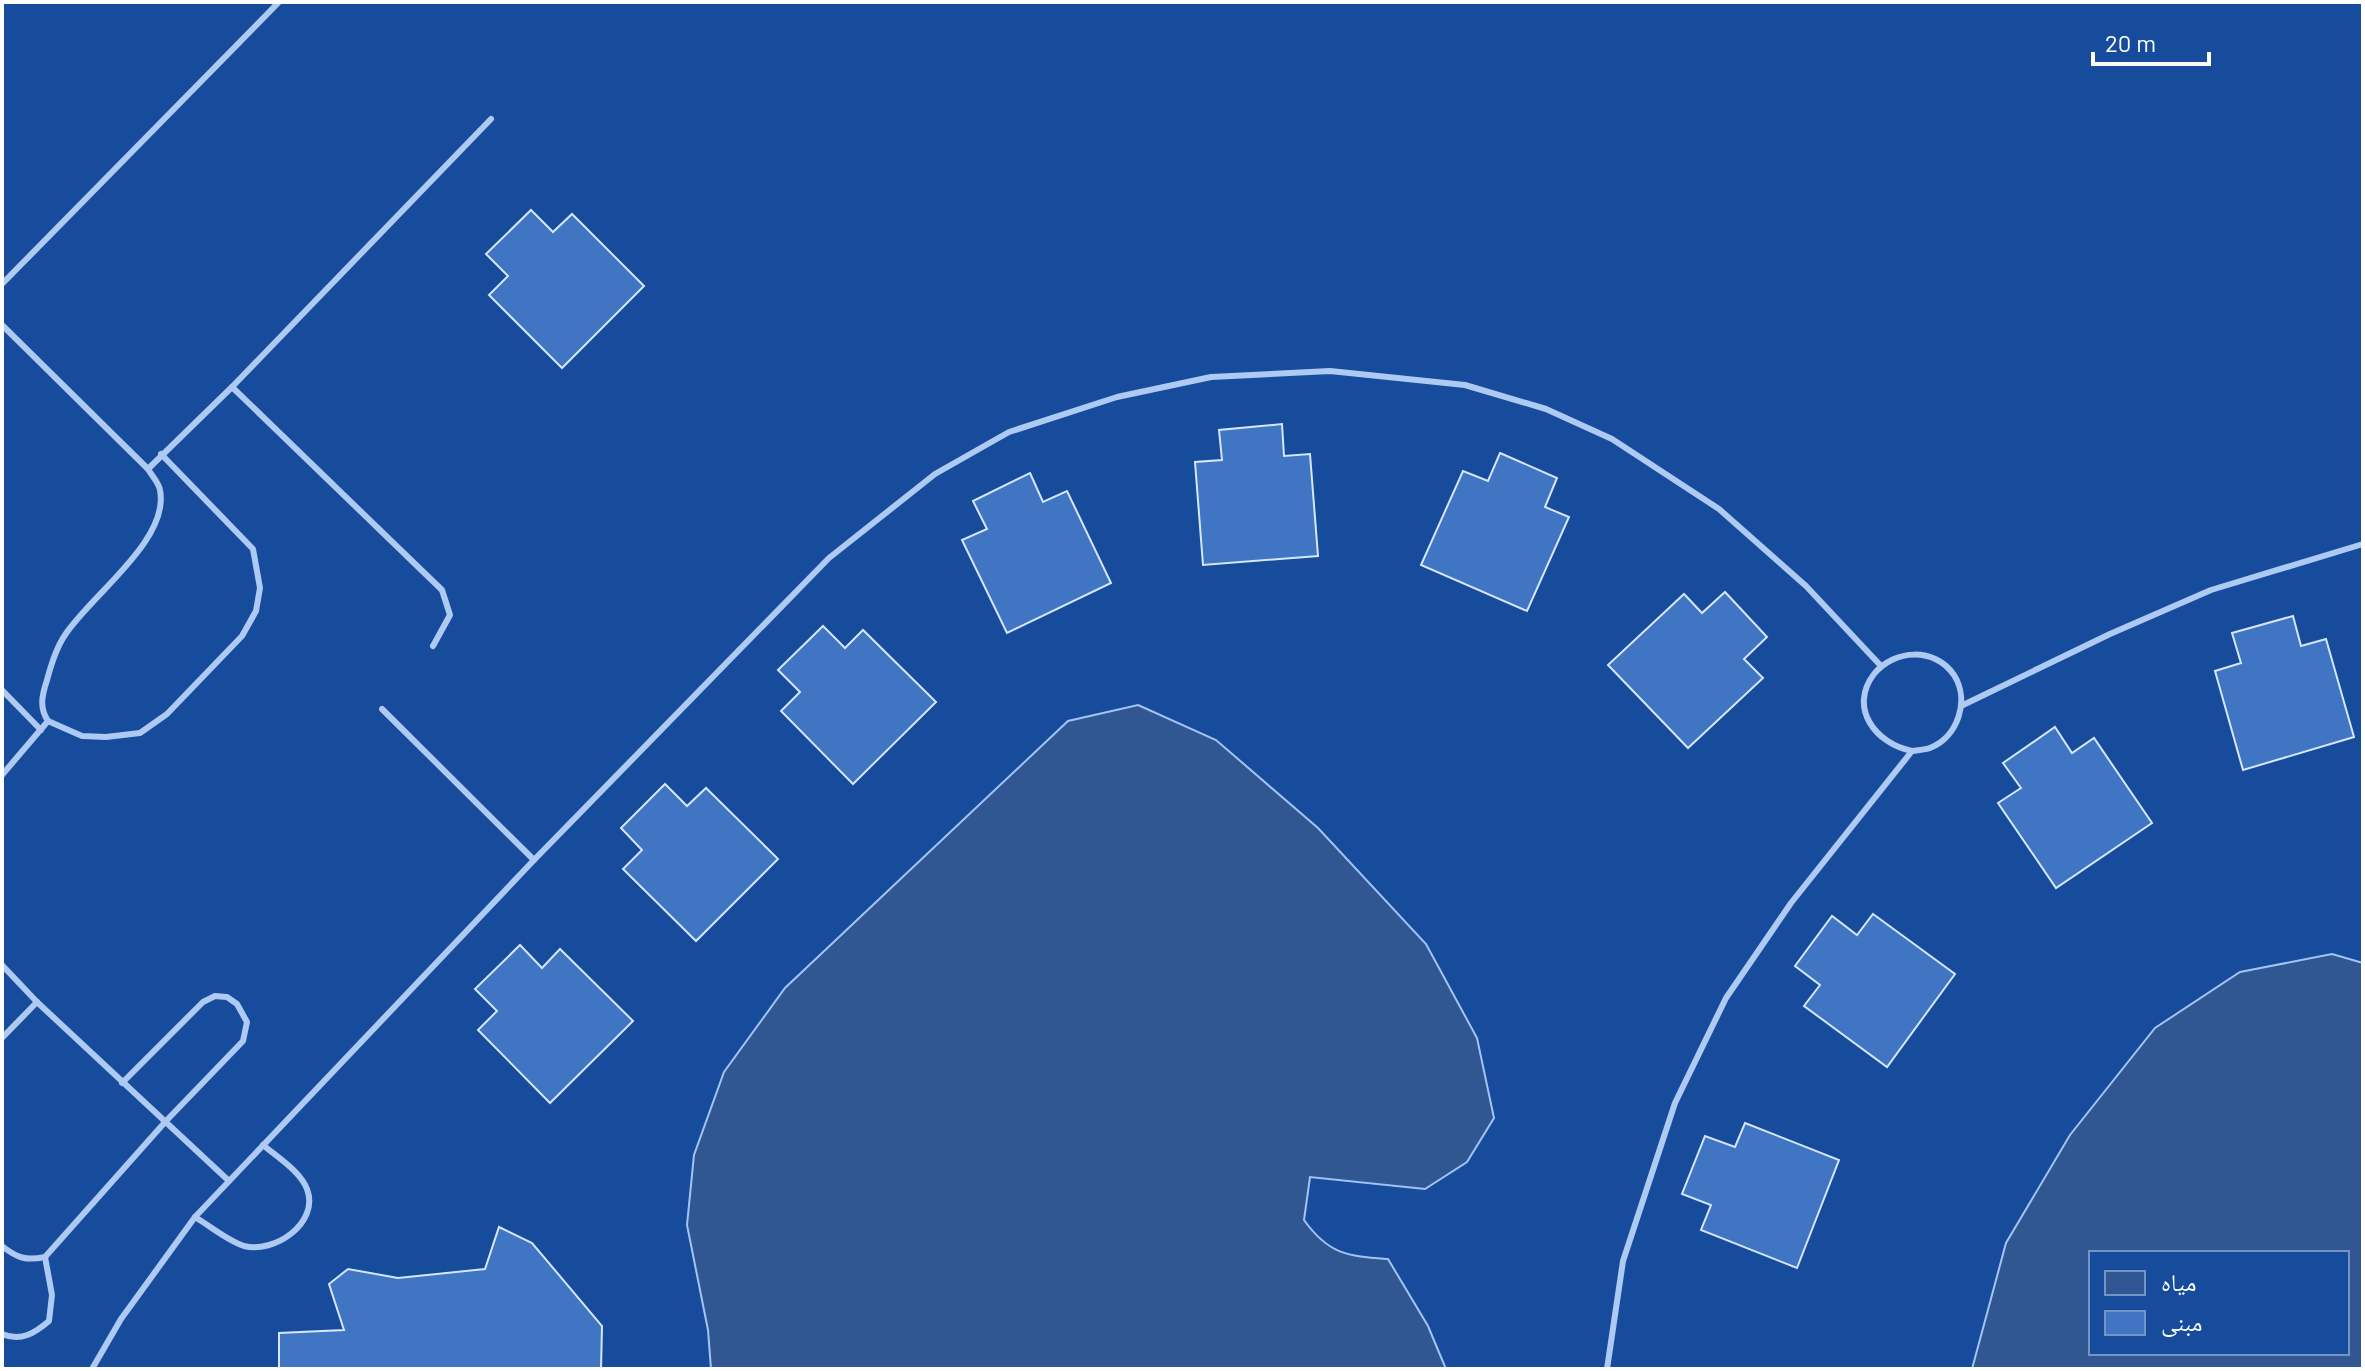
<svg xmlns="http://www.w3.org/2000/svg" width="2365" height="1371" viewBox="0 0 2365 1371" font-family="Barlow,'Noto Naskh Arabic',sans-serif">
<style>
.water{fill:#315793;stroke:#a1c4f5;stroke-width:2;fill-rule:evenodd}
.building{fill:#3f75c3;stroke:#d6e6fd;stroke-width:2}
.lines{fill:none;stroke-linecap:round;stroke-linejoin:round}
.lane{stroke:#aecaf3;stroke-width:6}
</style>
<rect width="100%" height="100%" fill="#174c9d"/>
<g class="water">
<path d="M1138,705L1216,740L1318,828L1426,944L1477,1038L1494,1118L1467,1162L1425,1189L1310,1177L1304,1220C1329,1255 1348,1256 1388,1259L1428,1326L1446,1369H711L708,1330L687,1225L694,1155L724,1072L785,988L1068,721Z"/>
<path d="M2332,954L2363,963V1369H1972L2006,1243L2070,1135L2155,1028L2240,972ZM2091,1253H2347V1353H2091Z"/>
</g>
<g class="building">
<polygon points="531,210 553,232 572,214 644,286 562,368 489,295 508,276 486,254"/>
<polygon points="1282,424 1284,456 1310,454 1318,556 1203,565 1195,462 1222,460 1219,430"/>
<polygon points="1500,453 1557,478 1545,507 1569,517 1527,611 1421,565 1463,471 1488,481"/>
<polygon points="1030,473 1043,502 1067,491 1111,583 1007,633 962,540 987,529 973,501"/>
<polygon points="1725,592 1767,637 1744,659 1763,678 1688,748 1608,665 1684,594 1702,613"/>
<polygon points="2293,616 2301,646 2326,639 2354,737 2243,770 2215,671 2241,663 2232,633"/>
<polygon points="823,626 845,648 863,630 936,702 853,784 781,711 800,692 778,670"/>
<polygon points="2055,727 2072,753 2094,738 2152,823 2056,888 1998,803 2021,788 2003,763"/>
<polygon points="665,784 687,806 706,788 778,859 696,941 623,869 642,850 621,828"/>
<polygon points="1873,914 1955,974 1887,1067 1804,1006 1820,985 1795,966 1832,916 1857,935"/>
<polygon points="520,945 542,968 560,949 633,1021 550,1103 478,1030 497,1011 475,989"/>
<polygon points="1745,1123 1839,1160 1797,1268 1701,1230 1711,1205 1682,1194 1705,1136 1735,1147"/>
<polygon points="499,1227 532,1243 602,1326 601,1369 279,1369 279,1333 344,1330 329,1284 348,1269 398,1278 485,1269"/>
</g>
<g class="lines">
<g class="lane">
<polyline points="2,284 279,2"/>
<path d="M2,325L148,469C152,476 159,483 160,490C170,540 91,595 65,635C56,648 51,665 47,680C42,695 39,708 48,721L82,736L106,737L140,733L167,714L242,636L256,611L260,588L253,549L161,454"/>
<polyline points="232,387 442,590 450,615 433,646"/>
<polyline points="148,469 232,387 491,119"/>
<polyline points="2,690 41,730"/>
<polyline points="1961,706 2110,634 2211,590 2363,544"/>
<polyline points="382,709 534,860"/>
<polyline points="2,775 48,721"/>
<polyline points="2,965 37,1002 229,1181"/>
<polyline points="2,1038 37,1002"/>
<path d="M195,1217C210,1226 228,1241 244,1246C274,1254 320,1223 307,1189C300,1171 277,1157 263,1145"/>
<path d="M2,1246C17,1258 26,1261 45,1257L166,1121L243,1041L247,1022L237,1004L227,997L215,996L203,1002L122,1083"/>
<path d="M2,1334C21,1342 35,1333 49,1321L52,1295L45,1257"/>
<polyline points="92,1369 121,1319 195,1217 534,860 829,558 935,474 1009,432 1117,397 1211,377 1330,371 1465,385 1546,409 1612,439 1719,509 1806,586 1881,666"/>
<path d="M1607,1369L1623,1261L1675,1103L1726,998L1791,903L1912,751C1917,750 1925,750 1930,748C1958,737 1970,700 1954,675C1935,647 1894,649 1874,674C1848,708 1876,744 1912,751"/>
</g>
</g>
<rect width="2365" height="1371" fill="none" stroke="#ffffff" stroke-width="8"/>
<rect x="2089" y="1251" width="260" height="104" fill="#174c9d" stroke="#7494c4" stroke-width="2"/>
<rect x="2105" y="1271" width="40" height="24" fill="#315793" stroke="#7494c4" stroke-width="2"/>
<text x="2161" y="1291" font-size="24" fill="#ffffff">مياه</text>
<rect x="2105" y="1311" width="40" height="24" fill="#3f75c3" stroke="#7494c4" stroke-width="2"/>
<text x="2161" y="1331" font-size="24" fill="#ffffff">مبنى</text>
<path d="M2093 52v12h116v-12" fill="none" stroke="#ffffff" stroke-width="4"/>
<text x="2105" y="52" font-size="24" fill="#ffffff" stroke="#174c9d" stroke-width="6" paint-order="stroke">20 m</text>
</svg>
